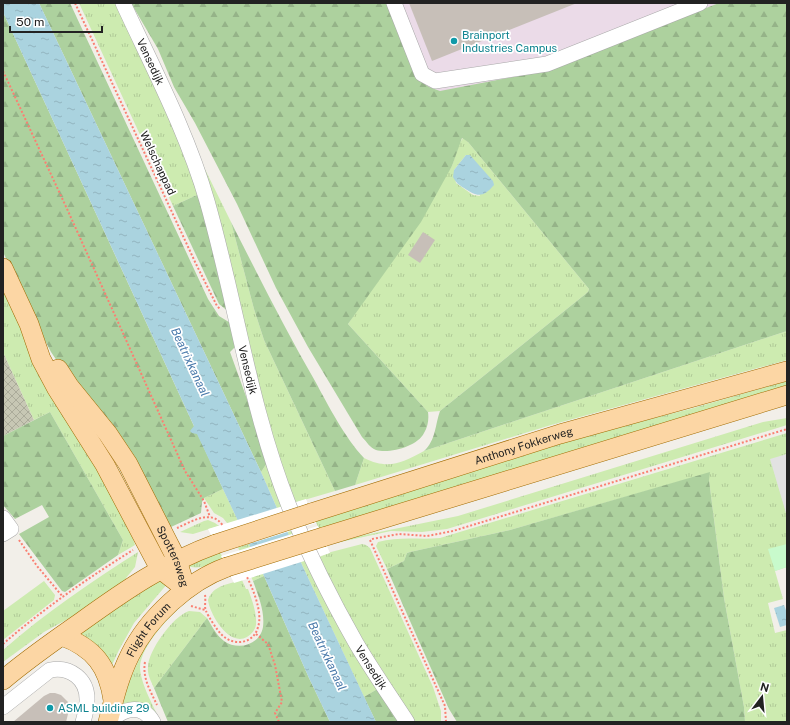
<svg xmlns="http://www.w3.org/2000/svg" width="790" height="725" viewBox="0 0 790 725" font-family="'Public Sans',sans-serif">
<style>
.industrial{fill:#ebdbe8}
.construction{fill:url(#construction-cross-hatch)}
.grass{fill:url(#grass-tufts);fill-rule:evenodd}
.forest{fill:url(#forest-firs)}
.park{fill:#c8facc}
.parking{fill:#e2e2e2}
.water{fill:url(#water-ripples)}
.pier{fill:#fff}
.building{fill:#c7bfb8}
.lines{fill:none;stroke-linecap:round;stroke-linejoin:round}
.minor-casing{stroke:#a9a9a9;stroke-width:16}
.major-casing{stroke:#a06b00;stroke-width:20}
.path{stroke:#fa8072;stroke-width:2;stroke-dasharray:2 2;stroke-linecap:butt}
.minor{stroke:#fff;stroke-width:15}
.major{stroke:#fcd6a4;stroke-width:19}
.major-bridge-casing{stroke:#a06b00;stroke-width:20;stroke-linecap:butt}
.major-bridge{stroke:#fcd6a4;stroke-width:19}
.culture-dot{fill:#0f9aa8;stroke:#fff;stroke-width:1.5}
.labels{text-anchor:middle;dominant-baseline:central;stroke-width:3.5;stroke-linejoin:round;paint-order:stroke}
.culture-label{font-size:11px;fill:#0d838f;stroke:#fff;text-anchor:start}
.street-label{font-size:11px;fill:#222;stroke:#fff}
.water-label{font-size:12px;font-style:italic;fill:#4a7aab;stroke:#fff}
</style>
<defs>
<pattern id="construction-cross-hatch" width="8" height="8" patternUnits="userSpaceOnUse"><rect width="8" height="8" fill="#c7c7b4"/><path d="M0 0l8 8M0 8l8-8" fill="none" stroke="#abab9a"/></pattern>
<pattern id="grass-tufts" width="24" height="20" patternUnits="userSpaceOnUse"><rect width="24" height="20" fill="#cdebb0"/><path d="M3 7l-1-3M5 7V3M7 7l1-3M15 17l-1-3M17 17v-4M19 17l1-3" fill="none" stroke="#b0c997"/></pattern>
<pattern id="forest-firs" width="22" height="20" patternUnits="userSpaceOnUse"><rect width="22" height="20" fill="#add19e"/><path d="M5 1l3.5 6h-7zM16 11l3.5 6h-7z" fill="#95b388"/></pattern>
<pattern id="water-ripples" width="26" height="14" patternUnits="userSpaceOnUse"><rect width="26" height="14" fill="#aad3df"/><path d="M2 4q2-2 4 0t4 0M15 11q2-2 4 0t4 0" fill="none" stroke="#92b5bf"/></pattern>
</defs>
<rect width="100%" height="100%" fill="#f2efe9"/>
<polygon class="industrial" points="379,3 728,3 548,73 419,97"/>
<polygon class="construction" points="3,352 34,420 3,436"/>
<g class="grass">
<polygon points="79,3 117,3 182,144 199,194 173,206"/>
<path d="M463,138L468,142L589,289L588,292L440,411L428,412L348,324L452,166L459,144ZM466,155L480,196L473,195L456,183L454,170Z"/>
<polygon points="196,151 231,222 254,309 264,340 335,491 294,503 284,479"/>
<polygon points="3,288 93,463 130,529 135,545 118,555 123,540 50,412 34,420 3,352"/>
<path d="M787,331V360L551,425L355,485L364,458C388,470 402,463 424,451Z"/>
<polygon points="787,381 787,387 320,531 315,520 579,437 690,409"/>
<polygon points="787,418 787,425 447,529 422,532 391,531 331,544 330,542 458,516 763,422"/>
<path d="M787,433V454L771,460L787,515V567L775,571L783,599L768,603L775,633L787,630V722H745L744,707L724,598L709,480V473L510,530L410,552L407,553L404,561L387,569L376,546L378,542C399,536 419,540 440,538Z"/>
<polygon points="269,460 379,688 364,697 303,567 261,472"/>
<polygon points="223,489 264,576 253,581 227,523 223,518 214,513 204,498"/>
<polygon points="208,520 215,523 219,526 193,534 180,532 204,521"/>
<polygon points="362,544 366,545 370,548 433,687 441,711 441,722 414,722 384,673 366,646 317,558 331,552"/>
<path d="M219,550L224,560C213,564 195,572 185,564Z"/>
<path d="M138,552L135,567L126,578V579L88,608L44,632L3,662V650C45,613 91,582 138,552Z"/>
<polygon points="162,576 168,583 134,623 119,650 111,667 79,632"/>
<path d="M242,580L246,589H248C252,600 257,613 256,625C255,630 252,634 247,637C229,647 210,615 208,600C213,585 229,584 242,580Z"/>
<polygon points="44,581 55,595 54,600 3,640 3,611"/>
<path d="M211,584C204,589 197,593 191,598C174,611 140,645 140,668C141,685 154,707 161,722H155L122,708L129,682L146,644L178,605Z"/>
<path d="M189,611L200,612L207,618L154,688C151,681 147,674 148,667C148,651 173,616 189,611Z"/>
</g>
<g class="forest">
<polygon points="39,3 70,3 208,299 219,316 232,324 237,345 230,352 269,460 261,472"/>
<path d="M131,3H389L423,83L429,87L440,91L544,71L719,3H787V331L424,451C436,440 435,425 440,411L588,292L589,289L468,142L462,138L452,166L421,222L348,324L428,412C429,419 428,427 424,433C418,446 390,454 376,450C370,448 367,442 362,437L308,347L276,288L237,204L195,123L174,87L158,49Z"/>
<polygon points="3,12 223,489 204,498 202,502 201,513 171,527 165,522 51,352 37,325 3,252"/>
<polygon points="199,194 229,312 219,304 173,206"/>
<path d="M231,222C258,275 285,329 315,381C328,405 345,438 364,458L355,485L335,491L264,340L254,309Z"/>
<polygon points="50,412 123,540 118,555 65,592 62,591 19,534 49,517 42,505 15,519 3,505 3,436"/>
<polygon points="710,472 709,480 724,598 744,707 745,722 457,722 449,709 387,569 404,561 407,553 410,552 510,530"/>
<path d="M264,576L309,678L330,722H168L154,688L207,618C212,626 216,635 224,641C238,651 260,645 263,627C265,611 258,595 253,581Z"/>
<polygon points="379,688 401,722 376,722 364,697"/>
</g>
<polygon class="park" points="787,544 787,567 775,571 768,549"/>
<polygon class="parking" points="787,454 787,513 786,513 770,459"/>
<g class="water">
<polygon points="3,3 39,3 261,472 303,567 376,722 330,722 309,678 264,576 197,434 192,433 190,431 194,426 3,12"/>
<path d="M466,155H470L493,181L494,185C483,198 477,197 464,188C459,185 456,183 453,177L454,170Z"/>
<polygon points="784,605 787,613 787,625 780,627 774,608"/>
</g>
<g class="pier">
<polygon points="306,499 316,523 220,553 208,529"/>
<polygon points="318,526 330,553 234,583 221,556"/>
</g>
<g class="building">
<polygon points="409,3 577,3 432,61"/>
<polygon points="423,232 435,240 420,263 408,255"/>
<polygon points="50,693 55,693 61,695 68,702 69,710 66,722 13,722 44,696"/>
</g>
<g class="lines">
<defs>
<g id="minor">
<path id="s1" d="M123,3C153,68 187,132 207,201C236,302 250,408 289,506C308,553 331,599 356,643C372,670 390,696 407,722"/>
<polyline points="394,3 422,74 435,81 547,64 700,3"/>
<polyline points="3,518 11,529 3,534"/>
<path d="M3,707L50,670C70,666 88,679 87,701C87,708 85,715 83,722"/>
<path d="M110,722C123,708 142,703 153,722"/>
</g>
<g id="major">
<polyline points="3,268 29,324 41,359 57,389 105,465 160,569 186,589"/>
<path id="s2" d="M58,369L69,386L108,434L128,464L177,560L186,589"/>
<path id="s3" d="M311,513L560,434L787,371"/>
<polyline points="323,537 787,395"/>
<path d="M62,636C94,648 108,666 113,700"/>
<path d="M3,680C28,659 55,640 81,622C124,591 166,562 216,544"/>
<path id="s4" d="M108,722C114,699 119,677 130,655C148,618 188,581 227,567"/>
</g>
</defs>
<use href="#minor" class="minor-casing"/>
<use href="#major" class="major-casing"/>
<g class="path">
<polyline points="75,3 196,264 217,306 220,309"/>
<polyline points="3,71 68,211 185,471 204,501 210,517"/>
<path d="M177,528C191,522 212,508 223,526"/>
<polyline points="372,539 399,534 427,536 453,531 787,429"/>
<polyline points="19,540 37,566 63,597"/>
<polyline points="370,540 445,706 446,722"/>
<path d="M205,595C206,600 204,607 206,611C208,616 217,630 221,634C233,647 254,644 258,627C263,613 253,589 247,577"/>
<polyline points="191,606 205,610"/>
<polyline points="256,634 268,644 275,665 282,702 275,713 279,722"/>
<path d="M3,644C43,609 88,578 133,550"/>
<path d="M145,662C142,678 151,692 157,705"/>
</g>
<use href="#minor" class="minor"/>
<use href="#major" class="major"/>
<defs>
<g id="major-bridge">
<polyline points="216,544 311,513"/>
<polyline points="227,567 323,537"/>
</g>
</defs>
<use href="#major-bridge" class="major-bridge-casing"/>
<use href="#major-bridge" class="major-bridge"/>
</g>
<g class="culture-dot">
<circle cx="454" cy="41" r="4"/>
<circle cx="50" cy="708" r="4"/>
</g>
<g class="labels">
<g class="culture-label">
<text x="462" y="35">Brainport<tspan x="462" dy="13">Industries Campus</tspan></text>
<text x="58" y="708">ASML building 29</text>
</g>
<g class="street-label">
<text stroke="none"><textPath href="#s1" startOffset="65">Vensedijk</textPath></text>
<text transform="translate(158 163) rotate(65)">Welschappad</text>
<text stroke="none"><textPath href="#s1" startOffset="389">Vensedijk</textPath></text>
<text stroke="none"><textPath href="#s3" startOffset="223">Anthony Fokkerweg</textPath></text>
<text stroke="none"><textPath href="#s2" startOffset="221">Spottersweg</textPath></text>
<text stroke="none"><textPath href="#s4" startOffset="102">Flight Forum</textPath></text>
<text stroke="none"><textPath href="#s1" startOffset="713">Vensedijk</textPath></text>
</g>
<g class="water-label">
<text transform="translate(190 362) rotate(65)">Beatrixkanaal</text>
<text transform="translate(327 656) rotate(65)">Beatrixkanaal</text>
</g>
</g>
<rect width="790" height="725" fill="none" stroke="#222222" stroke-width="8"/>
<g transform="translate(762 697) rotate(16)" stroke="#ffffff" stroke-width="3" paint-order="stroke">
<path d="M0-3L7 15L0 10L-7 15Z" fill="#222222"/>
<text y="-6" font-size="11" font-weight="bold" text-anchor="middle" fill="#222222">N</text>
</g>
<path d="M10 26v6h92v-6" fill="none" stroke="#222222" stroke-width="2"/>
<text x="16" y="26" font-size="12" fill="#222222" stroke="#ffffff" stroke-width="3" paint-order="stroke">50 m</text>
</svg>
